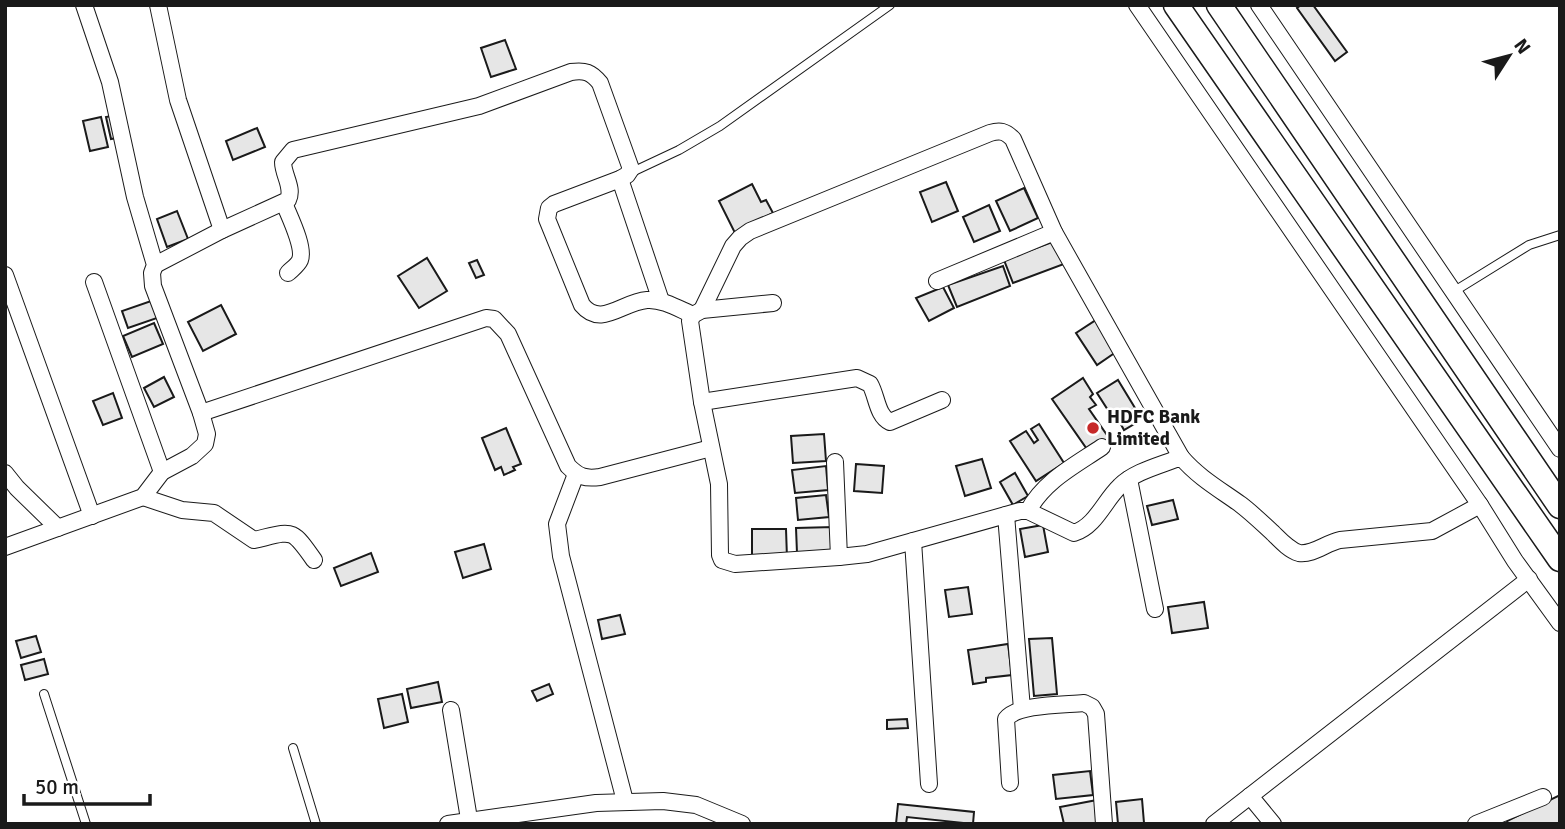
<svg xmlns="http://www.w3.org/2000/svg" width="1565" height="829" viewBox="0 0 1565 829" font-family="Signika,sans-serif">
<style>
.building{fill:#e6e6e6;stroke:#1a1a1a;stroke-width:2}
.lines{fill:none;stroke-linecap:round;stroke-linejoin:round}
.service-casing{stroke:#1a1a1a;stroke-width:10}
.minor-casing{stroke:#1a1a1a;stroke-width:18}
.trunk-casing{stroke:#1a1a1a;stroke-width:27}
.service{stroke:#fff;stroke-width:8}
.minor{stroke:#fff;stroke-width:16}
.trunk{stroke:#fff;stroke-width:24}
.poi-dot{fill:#c62828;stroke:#fff;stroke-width:2.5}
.labels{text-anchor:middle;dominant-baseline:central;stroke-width:5;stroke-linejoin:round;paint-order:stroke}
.poi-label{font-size:19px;font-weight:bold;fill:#1a1a1a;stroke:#fff;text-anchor:start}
</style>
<rect width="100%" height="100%" fill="#fff"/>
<g class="building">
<polygon points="1301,5 1313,5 1347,52 1335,61 1297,8"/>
<polygon points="505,40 516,69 491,77 481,48"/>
<polygon points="117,115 122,137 111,139 106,117"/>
<polygon points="101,117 108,147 90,151 83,121"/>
<polygon points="257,128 265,147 233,160 226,141"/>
<polygon points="946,182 958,211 932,222 920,192"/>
<polygon points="752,184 761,202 766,200 773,213 735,233 719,201"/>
<polygon points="1024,188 1038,218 1010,231 996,201"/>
<polygon points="989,205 1000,231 974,242 963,217"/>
<polygon points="177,211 188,239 167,247 157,219"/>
<polygon points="1055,241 1064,264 1013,283 1004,260"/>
<polygon points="427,258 447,291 419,308 398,276"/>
<polygon points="477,260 484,275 476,278 469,263"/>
<polygon points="1003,266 1010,286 957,307 948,285"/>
<polygon points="943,287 954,308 929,321 916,298"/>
<polygon points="154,300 160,317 128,328 122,311"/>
<polygon points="221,305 236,334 203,351 188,322"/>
<polygon points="1096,320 1116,352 1097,365 1076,333"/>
<polygon points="154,323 163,344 132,357 123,336"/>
<polygon points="164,377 174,397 154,407 144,388"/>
<polygon points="1083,378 1093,394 1090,397 1096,405 1089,409 1109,438 1089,452 1052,399"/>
<polygon points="1118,380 1135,408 1129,412 1136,423 1124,430 1118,419 1115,421 1097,393"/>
<polygon points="113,393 122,418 103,425 93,401"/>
<polygon points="1039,424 1064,463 1036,481 1010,441 1026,431 1034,443 1038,440 1031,429"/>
<polygon points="506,428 521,464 513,467 515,470 504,475 501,467 495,470 482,438"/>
<polygon points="824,434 826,461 793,463 791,436"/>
<polygon points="982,459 991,488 965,496 956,466"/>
<polygon points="856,464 884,466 882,493 854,491"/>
<polygon points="826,466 828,490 795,493 792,470"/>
<polygon points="1015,473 1028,496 1013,505 1000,482"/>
<polygon points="826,495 829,517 798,520 796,498"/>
<polygon points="1173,500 1178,519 1152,525 1147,506"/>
<polygon points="1043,525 1048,552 1025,557 1020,529"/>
<polygon points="834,527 835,552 797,553 796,528"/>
<polygon points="752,529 786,529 787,558 752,558"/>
<polygon points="484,544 491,569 463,578 455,552"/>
<polygon points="371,553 378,572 341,586 334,568"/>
<polygon points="968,587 972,614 949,617 945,590"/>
<polygon points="1204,602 1208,628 1172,633 1168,607"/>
<polygon points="620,615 625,634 602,639 598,620"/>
<polygon points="36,636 41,652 21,658 16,641"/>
<polygon points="1052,638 1057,694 1034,696 1029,639"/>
<polygon points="1008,644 1012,675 986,678 986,682 973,684 968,650"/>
<polygon points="44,659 48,674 25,680 21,665"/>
<polygon points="438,682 442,702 411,708 407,689"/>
<polygon points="549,684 553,694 537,701 532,691"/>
<polygon points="402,694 408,722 384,728 378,699"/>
<polygon points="907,719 908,728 887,729 887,720"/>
<polygon points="1090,771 1093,795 1056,799 1053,775"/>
<polygon points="1560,795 1560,824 1508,824 1507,821"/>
<polygon points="1142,799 1144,823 1118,824 1116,802"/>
<polygon points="1097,800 1101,824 1064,824 1060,807"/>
<polygon points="898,804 974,812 973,824 907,817 906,824 896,824"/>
</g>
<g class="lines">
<defs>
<g id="service">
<polyline points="630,173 679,150 720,126 890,5"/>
<polyline points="1453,292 1529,245 1560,235"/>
<polyline points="44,694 86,824"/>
<polyline points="293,748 316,824"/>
</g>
<g id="minor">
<polyline points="158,5 178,100 222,230"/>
<polyline points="1137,5 1480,505 1515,561 1560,623"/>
<polyline points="1259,5 1560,449"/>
<polyline points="620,179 661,301"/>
<path d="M284,203C289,216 305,247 300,260C298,265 292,269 288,273"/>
<path d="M155,265L222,230L288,200C294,188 283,175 283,162L293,150L479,106L571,72C585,70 591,72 600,83L631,169L627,175L620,179L554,204L549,208L547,219L582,305C601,328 622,302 647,300C663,299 679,309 693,315"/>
<polyline points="5,275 92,516"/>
<polyline points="937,281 1054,232"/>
<polyline points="94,282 162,472"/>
<polyline points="773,303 702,310 693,315 690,321 702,402 719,484 720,555 722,560 735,564 839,557"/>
<path d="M702,310L733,246L740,238L750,231L990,133C1000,130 1005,131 1013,139L1054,232L1181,457"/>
<path d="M702,402L857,378L870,384C877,396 877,416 890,422L942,400"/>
<path d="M201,413L486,318L494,319L508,334L568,466C579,477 585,479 600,477L711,448"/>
<path d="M835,462L839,557L867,554L1020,511H1028L1074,533C1096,526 1104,501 1120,486C1135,471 1162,465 1181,457C1198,477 1219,489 1240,504C1252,513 1262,523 1273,533C1280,540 1289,550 1299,553C1313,555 1326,543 1340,540L1432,531L1480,505"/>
<polyline points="5,473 17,488 58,528"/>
<polyline points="576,474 557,524 561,556 625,801"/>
<polyline points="1129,479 1155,609"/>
<path d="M143,497L182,510L214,513L254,540C293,531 291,527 314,560"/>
<path d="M1028,511C1044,481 1074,466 1102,447"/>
<polyline points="1006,515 1022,709"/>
<polyline points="913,541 929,784"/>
<polyline points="5,547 143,497 162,472 192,456 205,444 207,434 201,413 153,286 152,273 155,265 135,197 110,82 84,5"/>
<polyline points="451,710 469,819"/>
<path d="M1010,783L1006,719C1017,704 1064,705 1084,703L1092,707L1096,714L1104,824"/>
<polyline points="1250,796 1273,824"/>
<polyline points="448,824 596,803 663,801 696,805 742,824"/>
<polyline points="1214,824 1529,579"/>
<polyline points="1476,824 1543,797"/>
</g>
<g id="trunk">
<polyline points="1176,5 1560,559"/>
<polyline points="1219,5 1560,506"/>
</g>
</defs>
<use href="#service" class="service-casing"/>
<use href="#minor" class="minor-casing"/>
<use href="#trunk" class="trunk-casing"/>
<use href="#service" class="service"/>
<use href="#minor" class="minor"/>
<use href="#trunk" class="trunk"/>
</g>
<circle class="poi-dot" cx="1093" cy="428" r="7"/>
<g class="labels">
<g class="poi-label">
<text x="1107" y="417">HDFC Bank<tspan x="1107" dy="22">Limited</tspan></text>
</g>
</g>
<rect width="1565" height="829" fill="none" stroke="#1a1a1a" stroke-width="14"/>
<g transform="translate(1509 56) rotate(54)" stroke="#ffffff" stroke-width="5" paint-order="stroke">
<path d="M0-5L12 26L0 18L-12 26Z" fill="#1a1a1a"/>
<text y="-10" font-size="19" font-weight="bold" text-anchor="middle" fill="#1a1a1a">N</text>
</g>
<path d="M24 794v10h126v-10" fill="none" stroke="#1a1a1a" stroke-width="3.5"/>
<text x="35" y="794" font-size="21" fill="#1a1a1a" stroke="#ffffff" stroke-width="5" paint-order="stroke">50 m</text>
</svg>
